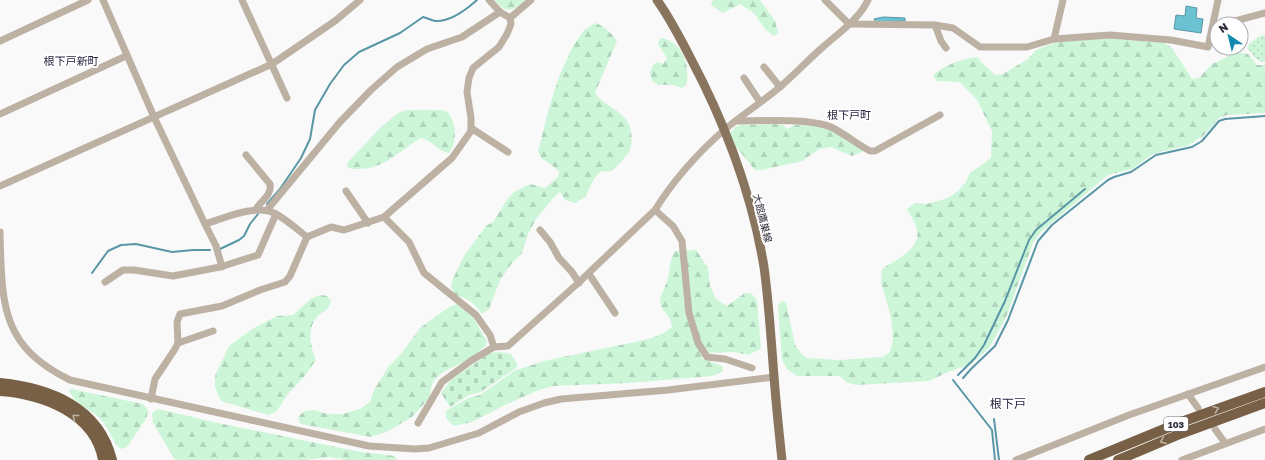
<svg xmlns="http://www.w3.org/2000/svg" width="1265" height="460" viewBox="0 0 1265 460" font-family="'Golos Text','Noto Sans JP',sans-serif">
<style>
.grass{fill:url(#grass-dots)}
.forest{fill:url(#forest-firs)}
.cemetery{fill:url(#cemetery-stones)}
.water{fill:#6ac2d3;stroke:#5996a6}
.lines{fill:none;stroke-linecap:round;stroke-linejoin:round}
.stream{stroke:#5996a6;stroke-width:2}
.minor{stroke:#bdb1a4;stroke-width:7}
.major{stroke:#89755e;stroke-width:9}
.highway{stroke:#776045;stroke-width:10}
.oneway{stroke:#bbb0a2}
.labels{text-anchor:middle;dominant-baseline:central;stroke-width:4;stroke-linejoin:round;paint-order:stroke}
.shield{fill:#fff;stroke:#6e6d76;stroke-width:1}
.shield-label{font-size:9px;font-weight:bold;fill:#302e3c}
.street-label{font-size:10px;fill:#302e3c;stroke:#fff}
.neighbourhood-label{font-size:11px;fill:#2a2540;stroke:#fff}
.quarter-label{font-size:12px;fill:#2a2540;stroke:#fff}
</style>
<defs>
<pattern id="grass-dots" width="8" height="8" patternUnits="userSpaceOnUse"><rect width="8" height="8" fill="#cdf6d9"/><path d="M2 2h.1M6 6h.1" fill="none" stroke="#b0d3bb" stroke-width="1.8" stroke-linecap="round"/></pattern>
<pattern id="forest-firs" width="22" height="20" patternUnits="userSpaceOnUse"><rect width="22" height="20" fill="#cdf6d9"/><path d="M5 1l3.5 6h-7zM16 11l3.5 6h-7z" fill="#b0d3bb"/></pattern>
<pattern id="cemetery-stones" width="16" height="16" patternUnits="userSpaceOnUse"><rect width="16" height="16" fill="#cdf6d9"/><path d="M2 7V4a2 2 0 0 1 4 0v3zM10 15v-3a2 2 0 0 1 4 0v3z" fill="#b0d3bb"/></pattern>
</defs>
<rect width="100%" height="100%" fill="#f9f9f9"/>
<path class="grass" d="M1265,35V62C1256,62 1252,54 1247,47C1252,40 1257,37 1265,35Z"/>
<g class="forest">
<path d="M494,0H525C512,12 507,14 494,0Z"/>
<polygon points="713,0 760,0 775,21 778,33 774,36 766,30 754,13 740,4 723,13 711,5"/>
<path d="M595,23C605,26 611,33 617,41L595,93C604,106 621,109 629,124C632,132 633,144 629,152C627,155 616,168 613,170C609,172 605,172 601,171L594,179L585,197L575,203L565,200L560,192L556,195L536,219L528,234L522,253L512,263L500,280L489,309L482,314C474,303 468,298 455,295L451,287L452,281L464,256L486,226L494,221L506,201L514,192L530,184L545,188L558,177L559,171L549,163L542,159L538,152L549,108L559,77L572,48L584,30Z"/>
<path d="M660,38C676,39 687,56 687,71C688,78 688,84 682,88L674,85H658L652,81L650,73L653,65L658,62L663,64L667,58L658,44Z"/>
<path d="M1107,38L1164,43L1172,48L1192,79L1199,78L1212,64L1238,52L1248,54L1257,65H1265V113L1227,115L1219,118L1203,136L1187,146L1163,151L1150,156L1132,169L1108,175L1041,232L1033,243L1007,315L990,347L971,364L948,372L929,381L856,385L846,382L840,376H797L787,369L782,360L778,305L782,301L786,302L795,345L800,352L806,358L840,360L883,357L890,352L893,339L891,317L881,282L882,269C895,260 922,249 917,229C915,222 910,215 907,209L915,203L927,204L948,198L958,191L966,182L970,173L991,158L992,131L977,100L960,82L937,81L933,75C944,65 964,58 978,57L982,63L995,75L1003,74L1028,59L1036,50L1057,42Z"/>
<path d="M407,110H441L448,112C456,123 458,141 449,153C439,152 433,141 421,138C396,153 380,174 348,168L347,163L381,127L398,113Z"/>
<polygon points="776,124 783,125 787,129 795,125 820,126 831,130 864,151 852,156 831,147 819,149 802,161 762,170 755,170 733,143 730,134 735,127 741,125"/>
<path d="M696,250L708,268L710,286L716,299L727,306L745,293H751L757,300L761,349L748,355L735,352L704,353L701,358L722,366L723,371L713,376L628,383L553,386L539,390L507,404L472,422L454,426L446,418V411L468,398L480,395L514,371L544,361L649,339L662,334L672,327C671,316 664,314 661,305C658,296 665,289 667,281C671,269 668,264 675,251Z"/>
<path d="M321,295L327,296L331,301C328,312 323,310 317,317C307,328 310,347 316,360L303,378L288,394L276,412L268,415L221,401L215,387V376L229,346L252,329L277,316L293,315L312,298Z"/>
<path d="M457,304L473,317L487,341L486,346C479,351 472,357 465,361C446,372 431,372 430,397L412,417L388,431L371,437L301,424L298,419L300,415L305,411L315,410L327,414H343L360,409L370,402L374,390L389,366L401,354L420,328L449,307Z"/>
<path d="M71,389L143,404L148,410L147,417L127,447L121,449C112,441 110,431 103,422C94,410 74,405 69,390Z"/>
<polygon points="158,409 218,423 361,452 395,456 397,460 347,460 328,457 306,460 175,460 153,423 152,413"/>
</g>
<polygon class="cemetery" points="498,352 511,354 518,365 516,368 479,393 469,395 450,407 441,393 452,379 490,353"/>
<g class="water">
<polygon points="1186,6 1197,8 1196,18 1203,19 1201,33 1174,29 1176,15 1185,16"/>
<polygon points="883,17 905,18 905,21 875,22 874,19"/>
</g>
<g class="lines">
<g class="stream">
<path d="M267,204L280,189L301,158L310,139L315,110L330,84L344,65L359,52L400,33L423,17C427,18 431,20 435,21C450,22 467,9 477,0"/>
<polyline points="220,249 239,240 244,236 250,224 258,214"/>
<polyline points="92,273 108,251 121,245 136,244 172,252 193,250 210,250"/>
<polyline points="958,375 975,358 984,345 1005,301 1029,240 1036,230 1085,189"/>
<polyline points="963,378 971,369 995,346 1008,320 1038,241 1052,225 1108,180 1114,177 1131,172 1156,155 1192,147 1202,141 1219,121 1225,119 1265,116"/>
<polyline points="953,380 992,430 995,460"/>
<polyline points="994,419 999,460"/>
</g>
<g class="minor">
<path d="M103,0L154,117L205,224C225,218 255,204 274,213C286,219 297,229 307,237L331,227L344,230L384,217L452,158L471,131V118L467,92L469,78L473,68L499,47L507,34L511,24L510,18"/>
<polyline points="242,0 287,98"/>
<polyline points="489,0 500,12 510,18"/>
<polyline points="825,0 849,24 935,25 953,28 980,47 1027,47 1054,39 1110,35 1171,40 1208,47 1218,0"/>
<polyline points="510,18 531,0"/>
<polyline points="1224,24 1265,13"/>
<polyline points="935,25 941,41 946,48"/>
<polyline points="1054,39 1063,0"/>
<polyline points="0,41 88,0"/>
<polyline points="764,67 780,87"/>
<polyline points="744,78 760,102"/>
<polyline points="0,114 126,56"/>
<path d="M736,121C760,121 810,118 831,127C845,134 857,144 870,151H875L940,115"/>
<polyline points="471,128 508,152"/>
<path d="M246,155L270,184C272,195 261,201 256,209"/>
<polyline points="0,186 272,64 335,21 360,0"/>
<polyline points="346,191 368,223"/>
<polyline points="267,210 340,122 371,90 397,67 427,49 462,37 500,12"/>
<polyline points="655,210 673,226 682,241 689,313 698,343 707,357 725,359 752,368"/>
<polyline points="384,217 409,242 424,273 476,315 490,335 494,347"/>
<polyline points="205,224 216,246 222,267"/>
<polyline points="540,230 550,242 559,258 572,272 579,283"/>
<path d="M0,232C2,303 0,346 70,380L369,446L415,449L429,448L479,433L519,412L544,403L561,399L668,390L774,377"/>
<polyline points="589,274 615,313"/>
<polyline points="105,282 123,270 134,270 173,276 220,267 258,255 276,214"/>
<polyline points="178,343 213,331"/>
<polyline points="1188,394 1198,408"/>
<polyline points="151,399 155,379 175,349 178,343 177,322 180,314 222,306 260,290 285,282 290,276 307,237"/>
<path d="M418,423L442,382L472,360L494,347L508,346L576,285L655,210C673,181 698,153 724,130C742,115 762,102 780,87C795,74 809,59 824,46C840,32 859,19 868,0"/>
<polyline points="1215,429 1225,443"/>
<polyline points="1016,460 1129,415 1265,367"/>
<polyline points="1182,460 1265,429"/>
</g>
<path class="major" d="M657,0C670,18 680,38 690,57C725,123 752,194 764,267C769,303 771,339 774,376C776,404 779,432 782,460"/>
<g class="highway">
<path d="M0,383C50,388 99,407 112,460"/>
<path d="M0,391C42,394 95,413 103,460"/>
<polyline points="1089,460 1184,421 1265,392"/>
<polyline points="1118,460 1180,434 1265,403"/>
</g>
</g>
<defs><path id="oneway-chevron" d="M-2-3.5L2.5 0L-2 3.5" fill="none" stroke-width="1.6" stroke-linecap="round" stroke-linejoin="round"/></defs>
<g class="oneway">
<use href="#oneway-chevron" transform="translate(1216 409) rotate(-21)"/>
<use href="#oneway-chevron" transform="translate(75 417) rotate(-142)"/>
<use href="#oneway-chevron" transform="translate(1163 441) rotate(157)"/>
</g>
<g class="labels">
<rect class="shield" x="1164" y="417" width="24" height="14" rx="3"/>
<g class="shield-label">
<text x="1176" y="424">103</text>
</g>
<g class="street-label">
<text transform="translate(763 218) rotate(76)">大館鷹巣線</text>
</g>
<g class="neighbourhood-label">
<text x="71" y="60">根下戸新町</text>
<text x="849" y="114">根下戸町</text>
</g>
<g class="quarter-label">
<text x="1008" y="403">根下戸</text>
</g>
</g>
<g transform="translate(1229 36) rotate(325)"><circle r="19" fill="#ffffff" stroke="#acabb1"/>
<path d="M0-3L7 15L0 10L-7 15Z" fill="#1289ad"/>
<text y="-6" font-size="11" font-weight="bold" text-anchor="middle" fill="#302e3c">N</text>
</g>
</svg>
